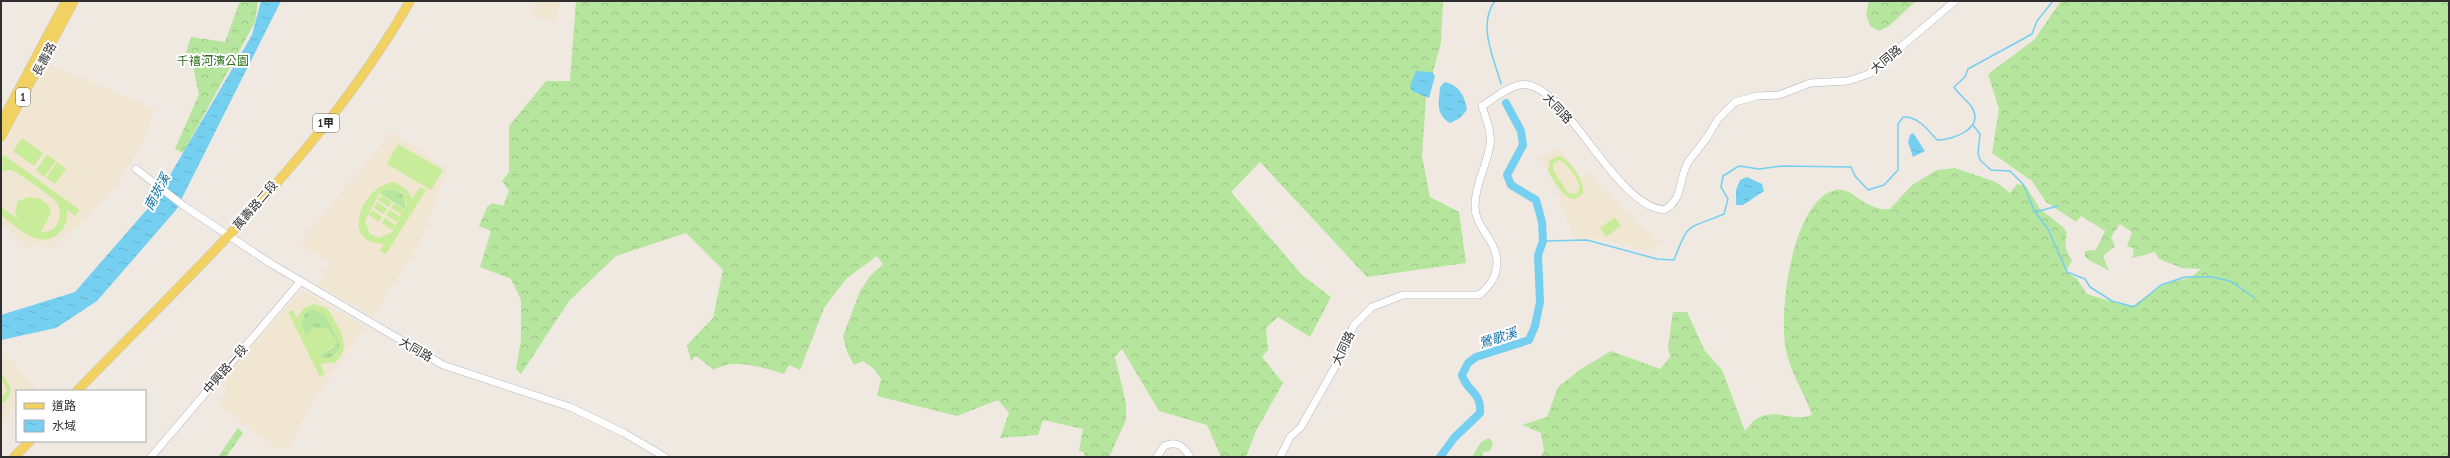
<svg xmlns="http://www.w3.org/2000/svg" width="2450" height="458" viewBox="0 0 2450 458" font-family="'PT Sans Narrow','Noto Sans TC',sans-serif">
<style>
.education{fill:#f0e6d1}
.grass{fill:url(#grass-tufts)}
.forest{fill:url(#forest-crowns)}
.pitch{fill:#c9ec9a;fill-rule:evenodd}
.water{fill:url(#water-ripples)}
.lines{fill:none;stroke-linecap:round;stroke-linejoin:round}
.stream{stroke:#75cff0;stroke-width:1.5}
.river{stroke:#75cff0;stroke-width:8}
.tertiary-casing{stroke:#b4b7c1;stroke-width:8}
.primary-casing{stroke:#c9c9c9;stroke-width:10}
.tertiary{stroke:#fff;stroke-width:7}
.primary{stroke:#f2d163;stroke-width:9}
.labels{text-anchor:middle;dominant-baseline:central;stroke-width:4;stroke-linejoin:round;paint-order:stroke}
.shield{fill:#fff;stroke:#6d6d6d;stroke-width:1}
.shield-label{font-size:11px;font-weight:bold;fill:#2e2e2e}
.street-label{font-size:12px;fill:#2e2e2e;stroke:#fff}
.park-label{font-size:12px;fill:#2c6e1b;stroke:#fff}
.water-label{font-size:13px;font-style:italic;fill:#0d6fa3;stroke:#fff}
</style>
<defs>
<pattern id="grass-tufts" width="24" height="20" patternUnits="userSpaceOnUse"><rect width="24" height="20" fill="#b6e59e"/><path d="M3 7l-1-3M5 7V3M7 7l1-3M15 17l-1-3M17 17v-4M19 17l1-3" fill="none" stroke="#9dc588"/></pattern>
<pattern id="forest-crowns" width="20" height="18" patternUnits="userSpaceOnUse"><rect width="20" height="18" fill="#b6e59e"/><path d="M2 6a3 3 0 1 1 6 0M12 15a3 3 0 1 1 6 0" fill="none" stroke="#9dc588"/></pattern>
<pattern id="water-ripples" width="26" height="14" patternUnits="userSpaceOnUse"><rect width="26" height="14" fill="#75cff0"/><path d="M2 4q2-2 4 0t4 0M15 11q2-2 4 0t4 0" fill="none" stroke="#66b2ce"/></pattern>
</defs>
<rect width="100%" height="100%" fill="#efe9e1"/>
<g class="education">
<polygon points="536,1 561,1 554,22 532,16"/>
<polygon points="49,64 154,109 145,136 130,163 112,189 87,218 49,249 41,243 29,249 1,223 1,149"/>
<polygon points="392,132 447,169 419,243 373,315 318,285 331,262 300,243"/>
<polygon points="1558,147 1581,177 1589,172 1604,192 1609,190 1625,215 1629,214 1659,242 1648,251 1615,242 1587,238 1575,240 1556,188 1541,158"/>
<polygon points="302,290 364,327 307,410 290,445 278,449 218,404 226,393 226,383 224,376"/>
<polygon points="1,351 36,387 31,391 17,391 17,405 1,421"/>
</g>
<g class="grass">
<polygon points="387,189 397,190 404,196 406,210 380,193"/>
<polygon points="313,309 325,314 339,341 339,350 329,359 318,357 334,347 329,329 315,328 306,336 301,325 305,313"/>
</g>
<g class="forest">
<polygon points="240,1 258,1 255,22 183,153 175,149 199,94 193,67 194,55 186,52 191,37 225,42"/>
<path d="M576,1H1443L1441,43L1426,97L1422,156L1430,197L1459,212L1466,263L1367,277L1260,162L1231,192L1302,275L1331,297L1310,337L1278,317L1266,328L1268,350L1262,357L1283,383L1256,431L1246,457H1221L1207,425L1159,411L1122,349L1115,357L1126,403V420L1109,457H1084V452L1079,451L1083,429L1043,420L1038,435L1000,438L1009,413L998,400L957,416L877,396L881,379L874,369L863,361L854,365L847,352L843,336L860,291L870,276L883,264L877,256L846,279L824,308L800,370L789,365L784,374C764,368 733,357 714,370L696,356L691,361L687,345L713,318L723,270L686,233L616,256L569,301L521,374L516,369L521,340V300L511,279L480,267L491,231L479,226L487,207L492,203L503,206L509,191L502,181L509,172V126L546,81H570Z"/>
<polygon points="1869,1 1916,1 1889,26 1879,31 1870,26 1866,14"/>
<path d="M2061,1H2449V457H1541L1544,451L1541,433L1522,425L1547,417L1558,387L1581,369L1611,351L1660,369L1670,357L1668,347L1673,312H1687L1705,351L1722,370L1745,431C1748,428 1752,421 1756,419C1777,407 1794,423 1812,415C1805,394 1790,372 1786,350C1778,313 1792,201 1835,190C1853,186 1864,212 1890,209L1912,185L1937,170L1955,168L1996,182L2010,193L2017,184L2026,186L2040,209L2063,227L2067,233C2064,244 2065,251 2072,260L2066,272L2077,279L2087,294L2123,305H2134L2161,286L2174,281L2190,278L2201,269L2182,268L2159,259L2155,252L2132,258L2134,249L2127,246L2132,232L2120,224L2111,237L2115,246L2103,256L2109,271C2101,265 2092,263 2085,257V251L2096,250L2105,231L2081,216L2076,222L2046,202L2032,181L1992,153L1999,109L1988,74L2034,40Z"/>
<polygon points="238,428 243,433 226,457 218,457"/>
<polygon points="1489,438 1493,443 1490,451 1483,452 1482,457 1472,457 1481,442"/>
</g>
<g class="pitch">
<polygon points="22,138 43,153 34,166 13,151"/>
<polygon points="398,144 443,170 431,190 387,164"/>
<path d="M4,155L80,210L75,216L67,210C68,218 66,226 60,232C41,252 16,227 1,215V207L18,219L15,211L18,201L29,197L41,199L49,206L51,213L41,232C59,234 66,211 54,199L16,172L10,170L1,171V165L4,164L1,159Z"/>
<polygon points="47,155 56,161 44,177 36,170"/>
<path d="M1559,156C1569,158 1586,183 1583,193C1569,211 1555,181 1548,171L1550,160ZM1559,160C1567,163 1579,180 1580,188L1576,194L1568,193L1553,170V164Z"/>
<polygon points="57,162 66,169 55,184 46,178"/>
<path d="M395,182L408,191L412,199L420,187L426,190L386,254L380,251L384,244C337,243 364,183 395,182ZM387,189L401,192L407,205L392,232L379,238L370,234L365,221L379,194Z"/>
<polygon points="382,195 392,202 389,207 378,200"/>
<polygon points="377,202 387,209 384,214 374,208"/>
<polygon points="394,203 405,210 402,215 391,208"/>
<polygon points="372,210 382,217 379,222 369,215"/>
<polygon points="390,210 400,217 397,222 386,215"/>
<polygon points="1615,217 1621,226 1606,237 1600,228"/>
<polygon points="385,218 395,225 392,230 382,223"/>
<path d="M314,304L326,308L330,312C338,329 354,347 335,362L320,364L325,374L320,377L288,312L293,310L297,318L303,309ZM313,309L325,314L339,341V350L330,359L318,357L336,344L337,341L329,329L315,328L306,335L301,325L305,313Z"/>
<path d="M1,374C11,384 16,395 1,404V399L7,390L1,379Z"/>
</g>
<g class="water">
<polygon points="261,1 281,1 176,210 97,301 56,328 1,340 1,315 75,292 156,199 252,35"/>
<polygon points="1416,71 1432,72 1435,76 1429,98 1412,91 1410,86"/>
<path d="M1445,82C1459,85 1465,96 1467,110L1460,118L1450,123C1435,114 1439,102 1440,87Z"/>
<polygon points="1913,133 1925,151 1913,157 1908,142 1910,135"/>
<polygon points="1747,177 1762,184 1764,191 1743,205 1736,205 1736,190 1740,180"/>
</g>
<g class="lines">
<g class="stream">
<path d="M1495,1C1477,25 1494,58 1501,84"/>
<polyline points="1973,125 1980,134 1978,153 1980,160 1991,170 2010,171 2023,184 2035,212 2048,229 2067,272 2085,279 2090,287 2112,301 2134,307 2161,285 2185,277 2212,277 2230,281 2255,298"/>
<polyline points="2035,212 2058,206"/>
<path d="M1543,241L1587,240L1657,259L1674,260C1689,220 1687,230 1724,214L1728,199L1721,187L1723,176L1739,166L1759,169L1782,166L1851,167L1855,176L1868,190L1884,185L1898,170V124L1903,117C1918,116 1928,130 1937,140C1954,140 1986,128 1971,106C1966,99 1959,95 1954,87L1965,77L1968,69L2032,34L2037,21L2053,1"/>
</g>
<path class="river" d="M1440,457L1454,438L1480,413C1482,392 1467,392 1462,375L1468,363L1476,357L1529,340L1535,326L1540,302L1538,255L1543,241L1542,222L1536,200L1511,185L1507,175L1523,145L1521,131L1506,103"/>
<defs>
<g id="tertiary">
<polyline points="136,169 184,206 270,263 443,365 570,407 624,433 665,457"/>
<polyline points="151,457 300,282"/>
<path d="M1157,457L1164,446C1177,440 1183,446 1190,457"/>
<path d="M1280,457L1290,437L1301,427L1335,367L1354,325L1372,307L1403,295H1479C1491,285 1497,276 1497,261C1496,239 1474,227 1475,205C1475,184 1487,165 1490,145C1492,132 1486,119 1482,106C1493,99 1506,88 1519,85C1562,75 1612,205 1664,210C1684,199 1678,180 1688,162L1708,136L1718,119L1735,102L1757,96L1779,95L1810,83L1848,81L1869,74L1955,1"/>
</g>
<g id="primary">
<polyline points="1,123 66,1"/>
<polyline points="1,137 74,1"/>
<path d="M77,391C195,269 325,150 410,1"/>
<polyline points="14,457 30,441"/>
</g>
</defs>
<use href="#tertiary" class="tertiary-casing"/>
<use href="#primary" class="primary-casing"/>
<use href="#tertiary" class="tertiary"/>
<use href="#primary" class="primary"/>
</g>
<g class="labels">
<g class="shield">
<rect x="16" y="88" width="14" height="18" rx="3"/>
<rect x="313" y="114" width="26" height="18" rx="3"/>
</g>
<g class="shield-label">
<text x="23" y="97">1</text>
<text x="326" y="123">1甲</text>
</g>
<g class="street-label">
<text transform="translate(44 59) rotate(-62)">長壽路</text>
<text transform="translate(1886 59) rotate(-40)">大同路</text>
<text transform="translate(1558 108) rotate(47)">大同路</text>
<text transform="translate(255 205) rotate(-49)">萬壽路二段</text>
<text transform="translate(1343 348) rotate(-65)">大同路</text>
<text transform="translate(416 349) rotate(30)">大同路</text>
<text transform="translate(225 369) rotate(-49)">中興路一段</text>
</g>
<g class="park-label">
<text x="213" y="60">千禧河濱公園</text>
</g>
<g class="water-label">
<text transform="translate(157 192) rotate(-62)">南崁溪</text>
<text transform="translate(1498 338) rotate(-18)">鶯歌溪</text>
</g>
</g>
<rect width="2450" height="458" fill="none" stroke="#2e2e2e" stroke-width="4"/>
<rect x="16" y="390" width="130" height="52" fill="#ffffff" stroke="#ababab"/>
<rect x="24" y="403" width="20" height="6" fill="#f2d163" stroke="#ababab"/>
<text x="52" y="410" font-size="12" fill="#2e2e2e">道路</text>
<rect x="24" y="420" width="20" height="12" fill="url(#water-ripples)" stroke="#ababab"/>
<text x="52" y="430" font-size="12" fill="#2e2e2e">水域</text>
</svg>
